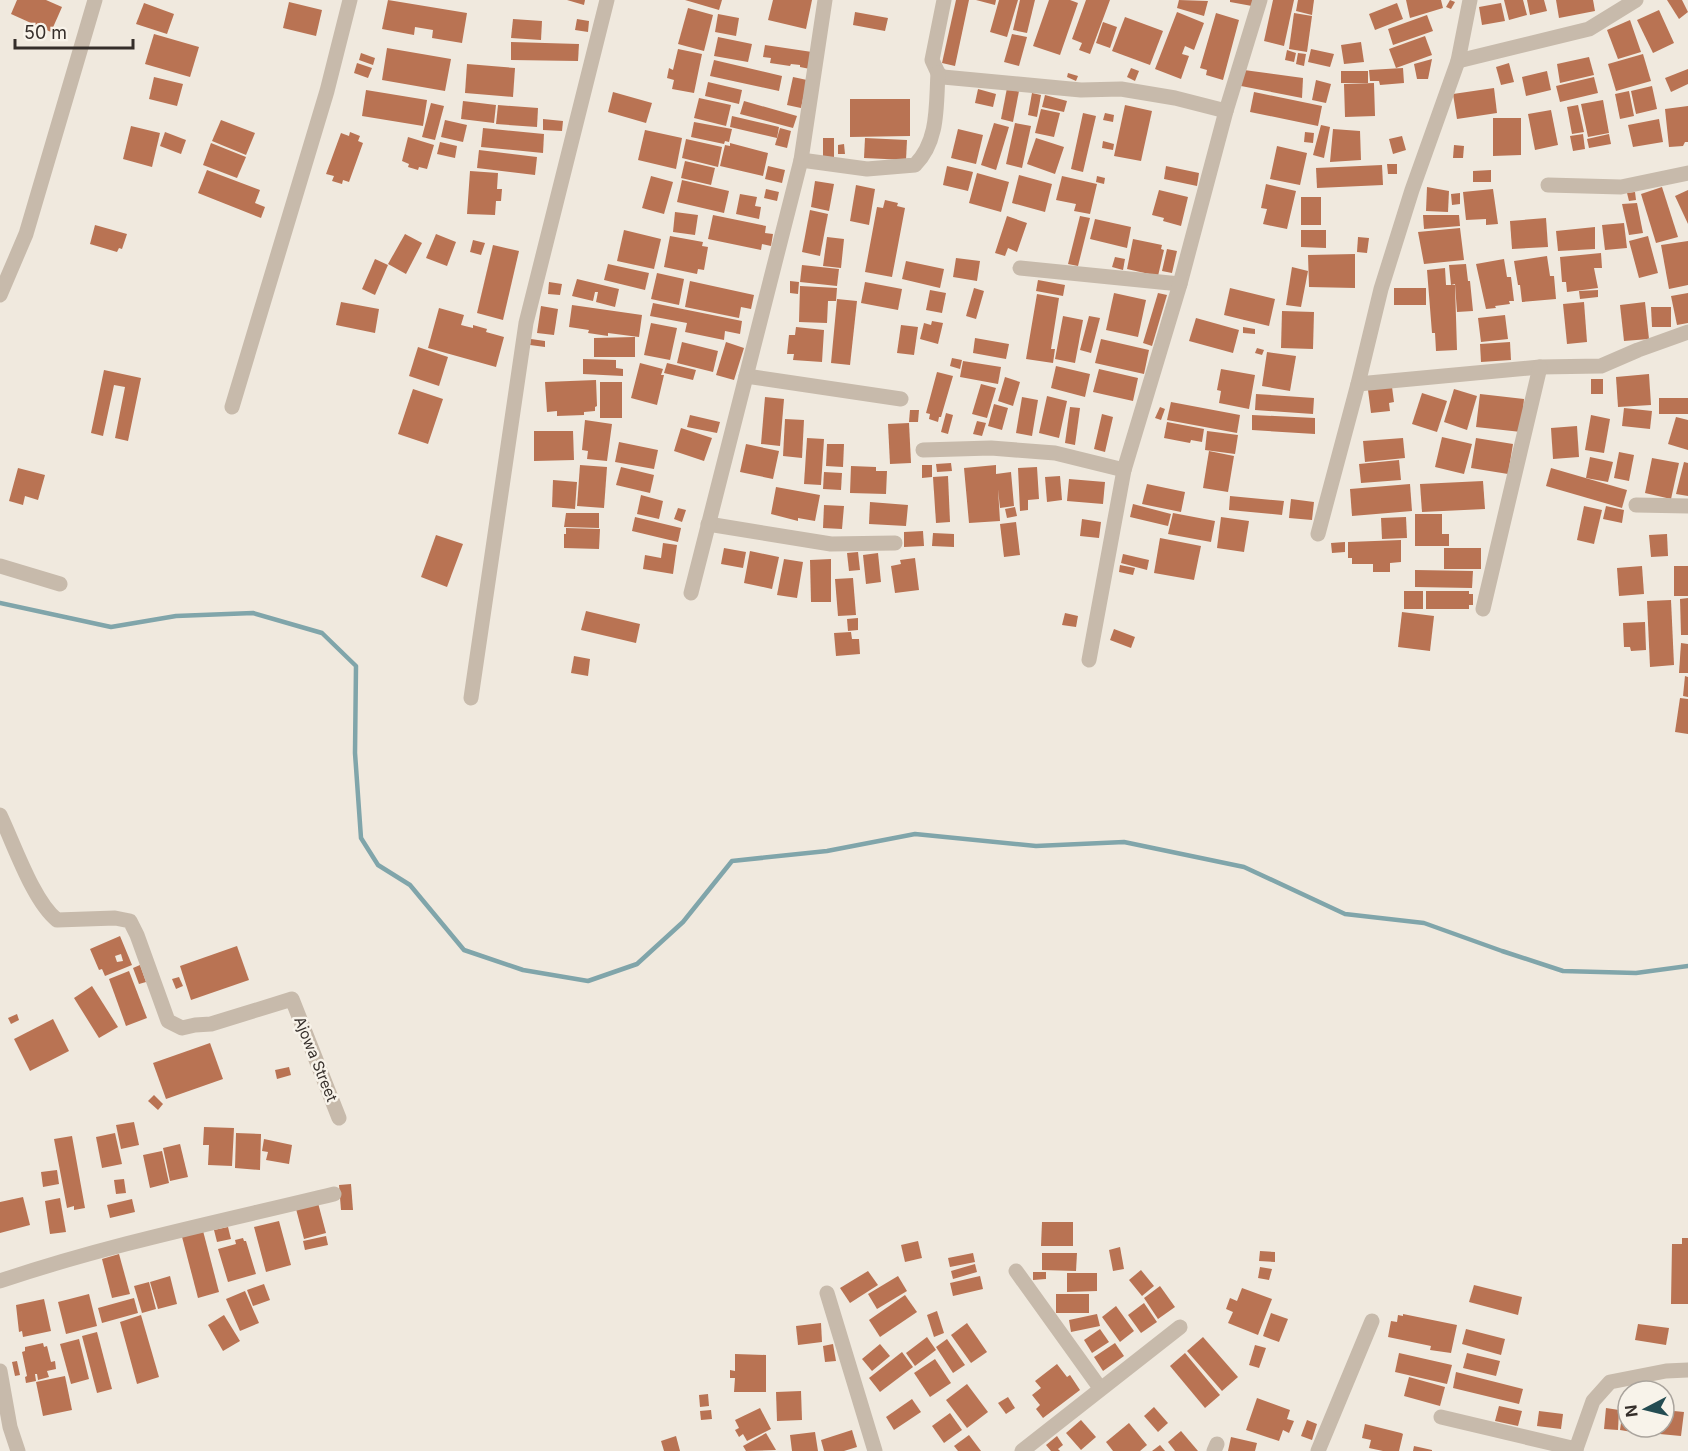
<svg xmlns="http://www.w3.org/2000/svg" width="1688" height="1451" viewBox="0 0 1688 1451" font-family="Inter,sans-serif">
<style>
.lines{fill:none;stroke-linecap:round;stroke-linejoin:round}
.stream{stroke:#80a5aa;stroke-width:4.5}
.building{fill:#b97353;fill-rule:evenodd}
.street{stroke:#c7baab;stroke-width:15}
.labels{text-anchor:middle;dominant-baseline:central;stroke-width:5;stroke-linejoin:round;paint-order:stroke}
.street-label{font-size:15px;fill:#352e2a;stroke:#f8f3ea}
</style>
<rect width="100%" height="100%" fill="#f0e9de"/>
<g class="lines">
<polyline class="stream" points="0,603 111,627 176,616 253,613 322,633 356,666 355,753 361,838 378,865 410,885 464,950 523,970 588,981 637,964 683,922 732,861 827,851 915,834 1036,846 1124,842 1244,867 1345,914 1424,923 1502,951 1563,971 1636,973 1688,966"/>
</g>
<g class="building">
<polygon points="17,0 46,0 62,7 51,32 11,14"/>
<polygon points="388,0 467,13 462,43 432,38 433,30 415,27 414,35 382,29"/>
<polygon points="567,0 585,0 584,5"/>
<polygon points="685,0 722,0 719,10"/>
<polygon points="773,0 812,0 806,29 768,20"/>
<polygon points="956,0 969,0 955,66 942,63"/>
<polygon points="976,0 996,0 995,5"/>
<polygon points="999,0 1018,0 1007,37 990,32"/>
<polygon points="1020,0 1035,0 1027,33 1013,30"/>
<polygon points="1049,0 1070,0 1078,3 1060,55 1033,46"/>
<polygon points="1086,0 1110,0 1090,54 1079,50 1082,43 1072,39"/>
<polygon points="1179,0 1208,1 1204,16 1177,8"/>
<polygon points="1230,0 1253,0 1252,6 1230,2"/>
<polygon points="1273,0 1294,0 1284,46 1264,41"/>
<polygon points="1298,0 1314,0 1312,15 1296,11"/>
<polygon points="1406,0 1441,0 1443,8 1410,18"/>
<polygon points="1450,0 1455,2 1451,9 1446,7"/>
<polygon points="1504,0 1523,0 1527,15 1509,20"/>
<polygon points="1527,0 1544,0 1547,11 1530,15"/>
<polygon points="1556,0 1593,0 1595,11 1559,18"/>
<polygon points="1667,0 1682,0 1688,12 1679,19"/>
<polygon points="289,2 322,10 316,36 283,28"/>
<polygon points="144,3 174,14 167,34 136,24"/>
<polygon points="1397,3 1403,19 1375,30 1369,14"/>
<polygon points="1501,3 1505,21 1482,25 1479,7"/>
<polygon points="688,8 713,15 704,51 678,44"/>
<polygon points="1659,10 1674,43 1653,53 1637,20"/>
<polygon points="855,12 888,18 885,31 853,25"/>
<polygon points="1177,12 1204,23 1194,50 1185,46 1182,54 1189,56 1181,79 1155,69"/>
<polygon points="1216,13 1239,20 1223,80 1206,75 1207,70 1200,68"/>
<polygon points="1294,13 1312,16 1307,52 1289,49"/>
<polygon points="718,14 739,18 736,36 715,32"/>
<polygon points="1427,15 1433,31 1393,45 1388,29"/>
<polygon points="1125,17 1163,31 1150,65 1112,51"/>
<polygon points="513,19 542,21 541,40 511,38"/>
<polygon points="577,19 589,21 588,32 575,30"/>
<polygon points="1630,20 1641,52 1618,59 1607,30"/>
<polygon points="1103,22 1117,27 1110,48 1096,43"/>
<polygon points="154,34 199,47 190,77 145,64"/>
<polygon points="1012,34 1027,37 1019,66 1004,62"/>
<polygon points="1425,36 1432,55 1396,68 1389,49"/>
<polygon points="718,37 752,44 748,62 714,56"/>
<polygon points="511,42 579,44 578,61 511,60"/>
<polygon points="1361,42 1364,62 1344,64 1341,45"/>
<polygon points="765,45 812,52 810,69 800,67 800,65 791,64 790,66 770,63 771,58 763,57"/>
<polygon points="387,48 451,59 445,91 382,80"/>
<polygon points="678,49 702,54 694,93 672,89 674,80 667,78 669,68 673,70"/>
<polygon points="1311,49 1334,54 1330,67 1308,62"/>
<polygon points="1287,50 1296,53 1294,62 1285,60"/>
<polygon points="361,53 375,58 373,65 359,60"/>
<polygon points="1298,53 1306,54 1304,66 1296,64"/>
<polygon points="1643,54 1651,81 1616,91 1608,64"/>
<polygon points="1589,57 1594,75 1560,83 1557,64"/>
<polygon points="1432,59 1428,79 1417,79 1414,64"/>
<polygon points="714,60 782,76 779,91 710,76"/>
<polygon points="357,63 372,68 368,78 354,73"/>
<polygon points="1509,63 1514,82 1501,85 1496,67"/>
<polygon points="467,64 515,68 513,97 465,93"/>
<polygon points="1131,68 1139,71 1135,81 1127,77"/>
<polygon points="1403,68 1404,83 1380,85 1379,81 1370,81 1369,70"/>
<polygon points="1688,69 1688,84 1671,92 1665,78"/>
<polygon points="1244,70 1303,78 1302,98 1241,86"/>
<rect x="1341" y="71" width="27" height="12"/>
<polygon points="1547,71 1551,90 1526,96 1522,77"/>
<polygon points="1068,73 1078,76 1076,81 1067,77"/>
<polygon points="154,77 183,84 177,106 149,99"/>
<polygon points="793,77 807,80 801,108 787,105"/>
<polygon points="1594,77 1598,93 1560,102 1556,86"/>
<polygon points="1316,80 1331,84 1326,103 1312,100"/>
<polygon points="708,82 742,90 739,104 705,96"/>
<polygon points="1374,83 1375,116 1345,117 1344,84"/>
<polygon points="1652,86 1657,109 1636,114 1631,91"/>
<polygon points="1007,88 1019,91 1013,122 1001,119"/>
<polygon points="1494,88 1497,113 1457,119 1453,94"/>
<polygon points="978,89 996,94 993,107 975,103"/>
<polygon points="366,90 427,100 423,126 362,116"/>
<polygon points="1629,91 1634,116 1620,119 1615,94"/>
<polygon points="613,92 652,103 646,123 608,112"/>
<polygon points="1254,92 1322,106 1318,126 1250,112"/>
<polygon points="1032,93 1041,95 1037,117 1028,115"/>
<polygon points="1045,95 1067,101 1064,112 1042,107"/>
<polygon points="699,98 731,105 726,126 694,118"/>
<polygon points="850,99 910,99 910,136 850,137"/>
<polygon points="1603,100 1609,133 1588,137 1581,104"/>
<polygon points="463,101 496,105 494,123 461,119"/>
<polygon points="744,101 797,116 793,128 740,114"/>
<polygon points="431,103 444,106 435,140 422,137"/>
<polygon points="498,105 538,108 537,127 496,124"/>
<polygon points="1125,105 1152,111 1141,161 1114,156"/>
<polygon points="1578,105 1584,132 1572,134 1567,107"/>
<polygon points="1688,106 1688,142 1685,142 1683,146 1669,147 1665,109"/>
<polygon points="1041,109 1060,113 1054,137 1035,133"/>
<polygon points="1551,110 1558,145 1535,150 1528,114"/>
<polygon points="1083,113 1096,116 1083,172 1071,169"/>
<polygon points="1105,113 1114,115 1113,122 1103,120"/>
<polygon points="732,116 779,127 777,138 730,127"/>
<polygon points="1493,118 1521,118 1521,155 1493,156"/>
<polygon points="543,119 563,121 562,131 543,130"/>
<polygon points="1659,119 1663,142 1633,147 1628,125"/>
<polygon points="221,120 255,133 246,155 212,141"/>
<polygon points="445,120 467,125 463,142 441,137"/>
<polygon points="694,122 732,129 729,142 725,141 724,144 691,137"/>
<polygon points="994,123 1009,127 996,170 981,165"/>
<polygon points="1015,123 1031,126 1022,168 1006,164"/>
<polygon points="1321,125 1330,127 1324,158 1313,155"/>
<polygon points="131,126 160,133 152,167 123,159"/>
<polygon points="483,128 544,134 543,153 481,147"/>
<polygon points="780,128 791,131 787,148 775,145"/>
<polygon points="958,129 983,135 976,164 951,158"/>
<polygon points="1333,129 1360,131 1361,160 1330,162"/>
<polygon points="645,130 682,138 676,169 638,160"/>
<polygon points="165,132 186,140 181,154 160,146"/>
<polygon points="350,132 360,136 358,141 363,143 349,182 343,180 342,184 332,181 334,176 326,174 341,133 349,136"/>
<polygon points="1305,132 1314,133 1313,143 1304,142"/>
<polygon points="1583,134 1585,149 1573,151 1570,136"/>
<polygon points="1609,134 1611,144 1589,148 1587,139"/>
<polygon points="1402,136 1406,150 1393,154 1389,139"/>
<polygon points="408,137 434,145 427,169 419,167 418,170 408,167 409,164 402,161"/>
<rect x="823" y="138" width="11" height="19"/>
<polygon points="865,138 907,140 906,160 864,158"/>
<polygon points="1036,138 1064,147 1055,174 1027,164"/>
<polygon points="686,139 722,147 718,167 682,158"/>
<polygon points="1103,141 1114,144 1113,150 1102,148"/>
<polygon points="440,142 457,146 455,158 437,154"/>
<polygon points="211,143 246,157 237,178 203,165"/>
<polygon points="730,143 768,153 763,176 720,166 725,145 730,146"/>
<polygon points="844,144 845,154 838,154 838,145"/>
<polygon points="1454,145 1464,146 1463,158 1453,158"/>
<polygon points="1277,146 1307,153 1300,185 1270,179"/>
<polygon points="479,150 537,157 535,175 477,168"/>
<polygon points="685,161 715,168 711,185 681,178"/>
<polygon points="1387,164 1397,164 1397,174 1388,174"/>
<polygon points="1382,165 1383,185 1317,188 1316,168"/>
<polygon points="768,166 785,170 782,183 765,179"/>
<polygon points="947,166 973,172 968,191 943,185"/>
<polygon points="1166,166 1199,173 1197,186 1164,179"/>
<polygon points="207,170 260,190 255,203 265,207 261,218 198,193"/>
<polygon points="1491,170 1491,182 1473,182 1473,171"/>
<polygon points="470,171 498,173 497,189 502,189 501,201 496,201 495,215 467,214"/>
<polygon points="977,173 1009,182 1001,212 969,203"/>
<polygon points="1019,175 1052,184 1045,212 1012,203"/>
<polygon points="651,176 673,182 664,214 642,208"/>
<polygon points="1062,176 1097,184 1090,214 1074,211 1076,204 1056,200"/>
<polygon points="1097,176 1105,178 1104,184 1096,182"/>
<polygon points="682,180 729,191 724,213 677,202"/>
<polygon points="815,181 834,184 829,211 811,207"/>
<polygon points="1266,184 1296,191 1287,229 1263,224 1267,209 1261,208"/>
<polygon points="856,185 875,189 869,225 850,221"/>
<polygon points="1427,187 1449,191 1448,212 1426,211"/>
<polygon points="1662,187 1678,237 1656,243 1641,194"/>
<polygon points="766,189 779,192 777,201 764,198"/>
<polygon points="1493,189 1498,224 1486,225 1486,219 1466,220 1463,192"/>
<polygon points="1159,190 1188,197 1181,226 1163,221 1164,218 1152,215"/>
<polygon points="1688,190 1688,224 1675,196"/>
<polygon points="1635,192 1636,200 1629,201 1627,193"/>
<polygon points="1460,193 1460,204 1452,205 1451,194"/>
<polygon points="740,194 757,197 755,206 761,207 759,219 736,214"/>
<rect x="1301" y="197" width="20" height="28"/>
<polygon points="885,200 898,203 897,206 905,208 892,277 865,272 877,207 883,208"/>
<polygon points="1637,203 1643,233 1629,235 1622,204"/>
<polygon points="810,210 828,214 820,256 802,252"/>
<polygon points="675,212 698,215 695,235 673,232"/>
<polygon points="713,215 766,226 765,233 773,234 771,246 762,244 761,250 708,239"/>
<polygon points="1423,215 1459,215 1460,226 1424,229"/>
<polygon points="1007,216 1027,223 1017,252 1008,248 1005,256 995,253"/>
<polygon points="1080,216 1090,218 1078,266 1068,264"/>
<polygon points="1546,218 1548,247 1512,249 1510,221"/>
<polygon points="1095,219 1131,227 1127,248 1090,239"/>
<polygon points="1624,223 1627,248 1605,250 1602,225"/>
<polygon points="95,225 127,234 122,249 119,248 117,252 90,244"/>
<polygon points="1595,227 1595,249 1558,251 1556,231"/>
<polygon points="1460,228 1464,260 1424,264 1418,232"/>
<polygon points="624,230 661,239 654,269 617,261"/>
<polygon points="1301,230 1326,230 1326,248 1301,247"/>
<polygon points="405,234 422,243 406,274 388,264"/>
<polygon points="436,234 456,242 447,266 426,258"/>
<polygon points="670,236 703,242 702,246 708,247 704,270 698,269 697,274 664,267"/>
<polygon points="1648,236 1658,273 1639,278 1629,241"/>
<polygon points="827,237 844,239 841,268 823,266"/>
<polygon points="1358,237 1369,238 1367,253 1357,252"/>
<polygon points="1133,239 1162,245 1161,249 1164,250 1158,276 1127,269"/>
<polygon points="473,240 485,243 481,255 470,252"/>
<polygon points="1688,241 1688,285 1669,289 1661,245"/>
<polygon points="493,245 519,251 503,320 477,313"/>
<polygon points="1167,249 1177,251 1172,273 1162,271"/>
<polygon points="1601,253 1602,268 1594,268 1598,288 1567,292 1566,282 1562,282 1560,257"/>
<polygon points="1355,254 1355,288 1309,287 1308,255"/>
<polygon points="1547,256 1550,276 1554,276 1556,299 1522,302 1520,285 1518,285 1514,261"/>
<polygon points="1115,257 1125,259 1123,270 1112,267"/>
<polygon points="956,258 980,261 977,281 953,277"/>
<polygon points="375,259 388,265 375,295 362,289"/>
<polygon points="1504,259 1507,277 1511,277 1514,301 1509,301 1510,304 1495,306 1496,308 1486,309 1476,264"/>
<polygon points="906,261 944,269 940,288 902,279"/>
<polygon points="608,264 649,273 645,290 604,280"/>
<polygon points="1466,264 1468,281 1470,281 1473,311 1457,312 1455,284 1451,285 1449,265"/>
<polygon points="802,265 839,269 837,286 800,282"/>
<polygon points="1292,267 1308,271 1301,307 1286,305"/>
<polygon points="1445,268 1446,285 1455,285 1457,350 1436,351 1435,333 1432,333 1427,270"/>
<polygon points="657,273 684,279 679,305 651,299"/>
<polygon points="577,279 619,289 615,307 596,302 598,292 595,292 593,301 572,296"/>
<polygon points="1038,280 1065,285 1063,296 1036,291"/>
<polygon points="690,281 754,295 751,309 741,307 739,318 685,307"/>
<polygon points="790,281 799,282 798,294 790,293"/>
<polygon points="549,282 562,284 560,295 548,294"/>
<polygon points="865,282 902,289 898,310 861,303"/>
<polygon points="800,286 837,288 836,301 828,301 827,323 799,322"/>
<polygon points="974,288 984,291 976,319 966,316"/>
<polygon points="1230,288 1275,299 1269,326 1224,315"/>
<rect x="1394" y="288" width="32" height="17"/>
<polygon points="930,290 946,293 942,313 926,310"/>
<polygon points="1598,290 1598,297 1580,299 1579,291"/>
<polygon points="1114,293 1146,300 1138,337 1106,330"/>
<polygon points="1158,293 1167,295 1152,346 1143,343"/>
<polygon points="1688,293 1688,323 1677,325 1671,296"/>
<polygon points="1037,294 1059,298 1051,349 1055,349 1053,363 1026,359"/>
<polygon points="837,299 857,301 850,365 831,363"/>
<polygon points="341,302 379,309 375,333 336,325"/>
<polygon points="1584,302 1587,342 1567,344 1563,304"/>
<polygon points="1645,302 1649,339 1624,341 1620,305"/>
<polygon points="653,303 742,321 740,334 725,331 724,340 685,332 687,323 650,316"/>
<polygon points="572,305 642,315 639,337 608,333 608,336 588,333 589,330 569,327"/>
<polygon points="541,306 558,309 554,335 537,333"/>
<polygon points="1651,307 1671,307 1671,327 1652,327"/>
<polygon points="439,308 464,315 461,325 473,328 473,325 487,329 486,332 504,337 496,367 428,348"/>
<polygon points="1282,311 1314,312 1313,349 1281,348"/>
<polygon points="1505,315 1508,339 1481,342 1478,318"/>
<polygon points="1063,316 1083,320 1075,363 1055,359"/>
<polygon points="1089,316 1100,318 1091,353 1080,350"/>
<polygon points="1196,318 1239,330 1233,353 1189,341"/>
<polygon points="932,321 943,323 938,344 920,339 924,323 931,325"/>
<polygon points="651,323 677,328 670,360 644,355"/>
<polygon points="901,325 918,327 914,355 897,353"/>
<polygon points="796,327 824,330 822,362 793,360 794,354 787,354 789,335 795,335"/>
<polygon points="1243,327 1255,329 1255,334 1243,333"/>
<polygon points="635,337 635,357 594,357 594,338"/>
<polygon points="975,338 1009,344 1006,359 973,353"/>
<polygon points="531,339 545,341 545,347 530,345"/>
<polygon points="1101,339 1149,350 1144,374 1095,363"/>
<polygon points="682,342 718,351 713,372 677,363"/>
<polygon points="726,342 744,348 734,380 716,375"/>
<polygon points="1510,342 1511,360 1481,362 1480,344"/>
<polygon points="418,347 448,357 439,386 409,376"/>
<polygon points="1257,348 1264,350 1262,355 1255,353"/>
<polygon points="1267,352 1296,356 1290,391 1262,386"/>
<polygon points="952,358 962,360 960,369 950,366"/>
<polygon points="583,359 616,360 616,368 623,369 623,376 583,374"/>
<polygon points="963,361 1001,367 998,384 960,377"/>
<polygon points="640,363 663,369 661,375 664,375 657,405 631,398"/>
<polygon points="667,363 696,370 693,380 664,373"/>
<polygon points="1056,366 1090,374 1085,397 1051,388"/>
<polygon points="1099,369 1138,378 1133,401 1093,392"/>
<polygon points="1221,369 1255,375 1249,409 1219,403 1221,391 1217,390"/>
<polygon points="104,370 141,378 128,441 115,438 125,387 114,385 103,436 91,433"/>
<polygon points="937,372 953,376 941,417 939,417 938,422 929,419 930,414 926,413"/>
<polygon points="1649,374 1651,405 1618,407 1616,377"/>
<polygon points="1005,377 1020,382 1013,406 998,401"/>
<rect x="1591" y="379" width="12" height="15"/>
<polygon points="596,380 597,406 595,407 595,411 584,412 584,415 557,416 557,411 547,412 545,382"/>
<rect x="600" y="382" width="22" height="36"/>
<polygon points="981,384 996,388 987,418 972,414"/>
<polygon points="1392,387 1394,402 1389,403 1390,411 1371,413 1368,390"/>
<polygon points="413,389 443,399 428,444 398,434"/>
<polygon points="1454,389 1477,396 1467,430 1444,422"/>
<polygon points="1422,393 1447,401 1437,432 1412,424"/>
<polygon points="1256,394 1314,398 1313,414 1255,410"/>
<polygon points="1480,394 1524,399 1521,432 1476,427"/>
<polygon points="1047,396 1067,401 1059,438 1039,433"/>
<polygon points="765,397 784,399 780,446 761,444"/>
<polygon points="1022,397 1038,400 1032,436 1016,433"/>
<rect x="1659" y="398" width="29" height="16"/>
<polygon points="1171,402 1240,415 1237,433 1167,420"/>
<polygon points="994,404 1008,408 1002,430 988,426"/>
<polygon points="1070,407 1080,408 1075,445 1065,443"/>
<polygon points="1160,407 1165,409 1161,420 1155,418"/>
<polygon points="1624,408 1652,411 1650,429 1622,426"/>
<polygon points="910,410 919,410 918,422 909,422"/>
<polygon points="946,413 953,415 948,434 941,432"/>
<polygon points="1102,414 1113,417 1105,452 1094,449"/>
<polygon points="690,415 720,422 717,433 687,427"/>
<polygon points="1252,415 1315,418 1315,434 1252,430"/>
<polygon points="1591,415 1610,419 1604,453 1585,450"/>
<polygon points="1676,417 1688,420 1688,450 1668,444"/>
<polygon points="785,419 804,420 802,458 783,456"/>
<polygon points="585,420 612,424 607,461 587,459 588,451 582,450"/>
<polygon points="977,421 986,423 982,436 973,434"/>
<polygon points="1167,422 1204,429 1202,442 1191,440 1190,443 1164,438"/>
<polygon points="909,423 911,463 890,464 888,424"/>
<polygon points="1577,426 1579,457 1553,459 1551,428"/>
<polygon points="681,428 712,438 704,461 674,451"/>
<polygon points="534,431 573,431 574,460 534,461"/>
<polygon points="1207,431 1238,435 1235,454 1205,450"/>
<polygon points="1442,437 1472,444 1464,474 1435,467"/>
<polygon points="807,438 824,439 821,485 804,484"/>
<polygon points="1403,438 1405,458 1365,462 1363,441"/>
<polygon points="1476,438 1513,444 1508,474 1471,468"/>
<polygon points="619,442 658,450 654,469 615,462"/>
<polygon points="746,444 779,451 773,479 740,472"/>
<polygon points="827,444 844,444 843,467 826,466"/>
<polygon points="1209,451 1234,456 1228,492 1203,488"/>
<polygon points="1619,452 1634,455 1629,481 1614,478"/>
<polygon points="1590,457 1613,462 1608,482 1586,478"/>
<polygon points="1652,458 1679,463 1671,499 1645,493"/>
<polygon points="1399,460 1401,480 1361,483 1359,464"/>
<polygon points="1684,462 1688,463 1688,496 1676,494"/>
<polygon points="951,463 952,471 937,472 936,464"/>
<polygon points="580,465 607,467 604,508 577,506"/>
<polygon points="922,465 932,465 932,477 922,478"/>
<polygon points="996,465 996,474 1011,472 1014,506 1000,508 998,489 1000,521 969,523 964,468"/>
<polygon points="851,466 876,467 876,471 887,471 886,494 850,493"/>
<polygon points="621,467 654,475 650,493 616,485"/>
<polygon points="1037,467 1039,499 1028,500 1028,510 1020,511 1018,468"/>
<polygon points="18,468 45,475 38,500 25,496 23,505 9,501"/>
<polygon points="1551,468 1627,490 1622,508 1546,486"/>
<polygon points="824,472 842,473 841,490 823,489"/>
<polygon points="948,476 950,522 936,523 933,477"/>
<polygon points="1060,476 1062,500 1047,502 1045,477"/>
<polygon points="1069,479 1105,482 1103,504 1067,501"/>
<polygon points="553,480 577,482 575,509 552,507"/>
<polygon points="1483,481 1485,509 1422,512 1420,484"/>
<polygon points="1147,484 1185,492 1181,512 1142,504"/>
<polygon points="1410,484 1412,511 1352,516 1350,489"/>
<polygon points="776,487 820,495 815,521 798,518 798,521 771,514"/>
<polygon points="641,495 663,501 659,519 637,514"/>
<polygon points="1230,496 1284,501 1282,515 1229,510"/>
<polygon points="1291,499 1314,502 1312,520 1289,518"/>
<polygon points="870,502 908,505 906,526 869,524"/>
<polygon points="1133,504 1171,514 1168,526 1130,517"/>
<polygon points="824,505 844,506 842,529 823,528"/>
<polygon points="1584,506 1602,510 1594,544 1577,540"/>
<polygon points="1606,506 1624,510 1622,523 1603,519"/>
<polygon points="1015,507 1017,516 1007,518 1005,509"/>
<polygon points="678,508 686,510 682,522 674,519"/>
<polygon points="566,513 599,513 599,528 564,527"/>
<polygon points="1173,513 1215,521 1211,542 1168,534"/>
<polygon points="1415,514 1442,514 1442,534 1449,534 1449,546 1415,546"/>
<polygon points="635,517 681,528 678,542 632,531"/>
<polygon points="1221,517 1249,521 1244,552 1217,548"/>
<polygon points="1406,517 1407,538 1382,539 1381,518"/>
<polygon points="1082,519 1101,522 1099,538 1080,536"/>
<polygon points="1016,522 1020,555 1004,557 1000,524"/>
<polygon points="566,528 600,529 599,549 564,548 564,534 566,534"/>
<polygon points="923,531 924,546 904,547 904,532"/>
<polygon points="933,533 954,534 954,547 932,546"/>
<polygon points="1667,534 1668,556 1651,557 1649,535"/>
<polygon points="436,535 463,544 447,587 421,577"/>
<polygon points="1160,538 1201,546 1194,580 1154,573"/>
<polygon points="1401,540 1401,562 1390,563 1390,572 1373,572 1373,564 1352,564 1352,558 1348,558 1348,542"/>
<polygon points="1345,542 1345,552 1332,553 1331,543"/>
<polygon points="663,543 677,545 673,574 643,569 645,555 661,558"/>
<polygon points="724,548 746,552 743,568 721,564"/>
<rect x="1444" y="548" width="37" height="21"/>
<polygon points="750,551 779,557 772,589 744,583"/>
<polygon points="858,552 860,570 849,571 847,553"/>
<polygon points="878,553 881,582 866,584 863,555"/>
<polygon points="1123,554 1149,560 1147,570 1121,563"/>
<polygon points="915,558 919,590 895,593 891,566 901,564 900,560"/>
<polygon points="784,559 803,562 797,598 777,595"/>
<polygon points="831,559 831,602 811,602 810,560"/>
<polygon points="1120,565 1135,568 1133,575 1119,572"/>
<polygon points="1642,566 1644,594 1619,596 1617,568"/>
<rect x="1674" y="566" width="14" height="30"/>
<polygon points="1415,570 1473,571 1472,588 1415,587"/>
<polygon points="853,578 856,615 838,616 835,579"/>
<rect x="1404" y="591" width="19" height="18"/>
<polygon points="1426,591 1469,591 1469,594 1473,594 1473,605 1469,605 1469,609 1426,609"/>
<polygon points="1688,598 1688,635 1681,635 1680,599"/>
<polygon points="1671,600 1674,665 1650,667 1647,601"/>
<polygon points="586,611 640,624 636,643 581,630"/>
<polygon points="1402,612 1434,616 1430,651 1398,647"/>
<polygon points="1065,613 1078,616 1076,627 1062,625"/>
<polygon points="858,618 858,630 848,631 847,619"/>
<polygon points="1645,622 1646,650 1631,651 1630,647 1624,647 1623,623"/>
<polygon points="1114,629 1135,637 1131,648 1110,640"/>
<polygon points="851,632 852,639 859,639 860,654 836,656 834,633"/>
<polygon points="1681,643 1688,644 1688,673 1679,673"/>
<polygon points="574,656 590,659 588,676 571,673"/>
<polygon points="1685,676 1688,677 1688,697 1683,696"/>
<polygon points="1680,698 1688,699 1688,734 1675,732"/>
<path d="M120,936L132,965L105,976L102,969L99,970L90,949ZM121,954L123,961L117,962L115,956Z"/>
<polygon points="237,946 249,980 191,1000 180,966"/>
<polygon points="140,965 146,982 139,984 133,968"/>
<polygon points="129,971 147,1018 126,1026 109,979"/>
<polygon points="179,977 183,986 176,989 172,979"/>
<polygon points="92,986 118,1027 99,1038 74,998"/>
<polygon points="17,1014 19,1020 11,1024 8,1018"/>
<polygon points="53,1019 69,1051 30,1071 14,1039"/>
<polygon points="210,1043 223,1079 166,1099 153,1063"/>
<polygon points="289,1067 291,1075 277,1079 275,1070"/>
<polygon points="154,1095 163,1104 158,1110 148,1101"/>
<polygon points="134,1122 139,1145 121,1149 116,1125"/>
<polygon points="204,1127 234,1128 232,1166 208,1165 209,1145 203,1145"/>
<polygon points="115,1133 122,1164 102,1168 96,1137"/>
<polygon points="236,1133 261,1134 260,1170 235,1168"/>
<polygon points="72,1136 85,1208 74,1210 74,1206 67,1208 54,1139"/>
<polygon points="264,1139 292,1145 289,1164 266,1160 268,1152 262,1151"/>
<polygon points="180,1144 188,1177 170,1181 163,1148"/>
<polygon points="162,1151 169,1183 150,1188 143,1155"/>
<polygon points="57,1170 59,1184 43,1187 41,1172"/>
<polygon points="124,1179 126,1193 116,1194 114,1180"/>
<polygon points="351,1184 353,1210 341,1210 339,1185"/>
<polygon points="23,1197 30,1225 0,1233 0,1202"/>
<polygon points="60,1198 66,1232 50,1234 45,1201"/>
<polygon points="132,1199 135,1212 110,1218 107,1205"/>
<polygon points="318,1203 326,1233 304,1239 296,1209"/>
<polygon points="279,1221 291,1265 266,1272 254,1227"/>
<polygon points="1042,1222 1073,1222 1073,1246 1041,1246"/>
<polygon points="202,1227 219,1292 198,1298 181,1233"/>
<polygon points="228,1227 231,1239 217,1242 214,1230"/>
<polygon points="326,1236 328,1245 305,1250 303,1241"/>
<polygon points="243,1238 244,1241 246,1241 256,1274 228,1282 218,1249 236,1244 235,1240"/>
<polygon points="1682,1238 1688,1238 1688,1304 1671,1304 1672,1244 1682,1244"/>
<polygon points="918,1241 922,1258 905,1262 901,1245"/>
<polygon points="1120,1247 1124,1269 1113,1271 1109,1250"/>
<polygon points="1260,1251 1275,1252 1275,1262 1259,1261"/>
<polygon points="973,1253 975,1262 950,1267 948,1258"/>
<polygon points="1042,1253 1077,1253 1076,1271 1042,1270"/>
<polygon points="119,1254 130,1294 112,1298 102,1259"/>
<polygon points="975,1264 977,1272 953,1279 951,1271"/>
<polygon points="1260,1267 1272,1269 1269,1280 1258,1278"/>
<polygon points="1141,1270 1154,1286 1142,1296 1129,1280"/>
<polygon points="868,1271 878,1285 850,1303 840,1288"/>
<polygon points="1033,1272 1046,1272 1046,1279 1033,1280"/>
<polygon points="1067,1273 1097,1273 1097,1291 1067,1292"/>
<polygon points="170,1276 177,1304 158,1309 150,1282"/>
<polygon points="898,1276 907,1291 877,1309 868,1294"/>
<polygon points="980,1276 983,1289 953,1296 950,1283"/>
<polygon points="149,1282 156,1309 142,1313 134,1286"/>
<polygon points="264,1284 270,1300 253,1306 247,1290"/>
<polygon points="1474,1285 1522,1297 1518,1315 1469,1302"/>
<polygon points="1160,1286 1175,1307 1158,1319 1144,1298"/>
<polygon points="1242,1288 1272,1299 1258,1335 1228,1323 1233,1312 1226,1309 1230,1298 1237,1301"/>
<polygon points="245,1291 259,1323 240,1331 226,1299"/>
<polygon points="89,1294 97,1326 66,1334 58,1302"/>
<rect x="1056" y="1294" width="33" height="19"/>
<polygon points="905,1295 917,1312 880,1337 869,1320"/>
<polygon points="134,1298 138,1313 102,1323 98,1308"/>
<polygon points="44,1299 51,1331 23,1337 22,1331 19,1332 16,1305"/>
<polygon points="1144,1303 1157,1322 1141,1333 1128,1315"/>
<polygon points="1116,1306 1134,1331 1120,1342 1102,1317"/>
<polygon points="937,1311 944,1333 934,1337 927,1315"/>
<polygon points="1271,1313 1288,1319 1279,1342 1263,1336"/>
<polygon points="1097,1314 1100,1326 1071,1332 1069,1320"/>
<polygon points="1403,1314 1457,1325 1451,1353 1430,1350 1431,1346 1388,1337 1391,1321 1397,1322 1398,1315 1403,1316"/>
<polygon points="141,1315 159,1377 137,1384 120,1322"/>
<polygon points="224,1315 240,1341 223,1351 208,1325"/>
<polygon points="821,1323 822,1342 798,1345 796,1326"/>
<polygon points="967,1323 987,1352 971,1363 951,1335"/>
<polygon points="1638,1324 1669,1328 1666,1345 1635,1340"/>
<polygon points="1100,1329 1109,1342 1092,1353 1084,1340"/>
<polygon points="1466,1329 1505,1339 1501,1355 1462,1344"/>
<polygon points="97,1332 112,1389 97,1393 82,1336"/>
<polygon points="927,1337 936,1350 915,1366 906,1353"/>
<polygon points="1203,1337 1238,1377 1222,1391 1187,1351"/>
<polygon points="79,1339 89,1379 71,1384 60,1344"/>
<polygon points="947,1339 965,1365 953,1373 936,1347"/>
<polygon points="43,1343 44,1347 47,1346 51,1362 55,1361 56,1369 47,1371 49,1377 38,1380 37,1374 35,1374 36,1381 26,1383 25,1377 27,1376 22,1352 25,1351 25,1347"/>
<polygon points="1115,1343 1124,1356 1103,1371 1094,1357"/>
<polygon points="833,1344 836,1361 825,1362 823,1346"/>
<polygon points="880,1344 890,1356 872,1371 862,1359"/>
<polygon points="1255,1345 1266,1348 1259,1368 1249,1365"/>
<polygon points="902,1352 913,1367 880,1392 869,1378"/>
<polygon points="1185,1353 1220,1395 1205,1408 1170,1366"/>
<polygon points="1399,1353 1452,1365 1447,1384 1395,1372"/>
<polygon points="1467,1353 1500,1361 1496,1376 1463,1368"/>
<polygon points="735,1354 766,1355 766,1392 734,1392 735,1378 730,1378 730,1370 735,1371"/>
<polygon points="935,1359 951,1383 930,1397 914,1373"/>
<polygon points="17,1361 20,1375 15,1376 12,1362"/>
<polygon points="1057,1364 1067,1377 1070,1375 1080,1390 1043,1418 1036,1409 1040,1405 1032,1395 1041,1388 1035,1381"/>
<polygon points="1456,1372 1523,1389 1519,1404 1453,1388"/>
<polygon points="65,1376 72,1410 43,1416 36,1382"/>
<polygon points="1409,1377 1445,1387 1440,1406 1404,1396"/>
<polygon points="967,1384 988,1412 967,1428 946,1400"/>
<polygon points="801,1391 802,1420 777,1421 776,1392"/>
<polygon points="708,1394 709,1406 700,1407 699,1395"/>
<polygon points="1008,1397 1015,1408 1006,1414 998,1403"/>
<polygon points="1257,1398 1290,1410 1287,1419 1294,1421 1289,1433 1283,1430 1279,1441 1246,1430"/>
<polygon points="912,1399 921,1412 894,1430 886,1417"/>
<polygon points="1624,1402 1628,1402 1628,1427 1645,1427 1644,1434 1620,1430"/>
<polygon points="1499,1406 1522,1411 1518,1426 1495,1421"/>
<polygon points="1154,1407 1168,1423 1158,1432 1144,1416"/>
<polygon points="760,1408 771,1429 747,1441 743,1434 739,1437 735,1430 739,1428 735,1420"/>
<polygon points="1606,1408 1619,1410 1618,1430 1604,1429"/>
<polygon points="711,1410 712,1419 701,1420 700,1411"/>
<polygon points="1664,1410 1684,1412 1681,1436 1649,1433 1650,1427 1664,1427"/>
<polygon points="1539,1411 1563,1414 1561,1429 1537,1426"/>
<polygon points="950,1413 962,1430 944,1443 932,1426"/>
<polygon points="1081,1420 1096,1437 1081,1450 1066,1433"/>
<polygon points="1307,1420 1317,1424 1312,1440 1301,1436"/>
<polygon points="1129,1423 1147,1445 1140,1451 1113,1451 1106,1442"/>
<polygon points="1365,1424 1401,1433 1403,1434 1399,1451 1383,1451 1369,1448 1371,1440 1362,1438"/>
<polygon points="852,1430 857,1447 844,1451 824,1451 821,1440"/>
<polygon points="1181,1431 1198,1451 1175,1451 1168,1442"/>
<polygon points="815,1432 818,1451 792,1451 790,1435"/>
<polygon points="766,1433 776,1450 746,1451 743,1446"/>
<polygon points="969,1435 981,1451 958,1451 954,1446"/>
<polygon points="676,1436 680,1451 664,1451 661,1441"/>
<polygon points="1057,1436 1063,1445 1058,1449 1060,1451 1051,1451 1046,1445"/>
<polygon points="1231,1437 1257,1443 1255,1451 1228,1451"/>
<polygon points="1160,1445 1165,1451 1152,1451"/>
<polygon points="1414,1446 1432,1450 1432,1451 1413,1451"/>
</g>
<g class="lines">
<g class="street">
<polyline points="944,0 932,60 938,73 943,77 1081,90 1121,89 1175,98 1226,111"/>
<polyline points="1458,61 1589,29 1636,0"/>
<path d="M801,160L867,169L915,165C939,141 936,105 938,73"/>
<polyline points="1548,185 1621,187 1688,173"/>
<polyline points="1020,268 1180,284"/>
<polyline points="0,295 26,234 95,0"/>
<polyline points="746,376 901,399"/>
<polyline points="1358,384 1540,367 1601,366 1638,350 1688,332"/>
<polyline points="232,407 327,91 350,0"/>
<polyline points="923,450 991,448 1055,453 1124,470"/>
<polyline points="1636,505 1688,506"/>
<polyline points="708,524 831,544 895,543"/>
<polyline points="1318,534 1358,384 1381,289 1412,190 1458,61 1470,0"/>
<polyline points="0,566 60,584"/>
<polyline points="691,593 801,160 825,0"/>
<polyline points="1483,609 1540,367"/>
<polyline points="1089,660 1124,470 1180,284 1226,111 1260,0"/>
<polyline points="471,698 526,323 607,0"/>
<path d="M0,815C14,844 33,901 57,920L115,918L130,921L137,935L168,1021L182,1028L195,1025L211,1024L292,999L339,1118"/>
<polyline points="1016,1271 1100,1388"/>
<path d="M0,1281C109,1244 223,1221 334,1194"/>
<polyline points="827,1293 875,1451"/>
<polyline points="0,1371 10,1427 18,1451"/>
<polyline points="1441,1417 1576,1449 1576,1451"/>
<polyline points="1576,1449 1593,1401 1610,1382 1666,1371 1688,1370"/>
<polyline points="1022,1451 1180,1327"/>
<polyline points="1214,1451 1217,1444"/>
<polyline points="1318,1451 1372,1321"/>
</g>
</g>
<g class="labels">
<g class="street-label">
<text transform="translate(316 1059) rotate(68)">Ajowa Street</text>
</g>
</g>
<g transform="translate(1646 1409) rotate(263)"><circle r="28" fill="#f8f3ea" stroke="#aaa49d" stroke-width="1.5"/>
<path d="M0-4.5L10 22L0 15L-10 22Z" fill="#244c52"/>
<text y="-9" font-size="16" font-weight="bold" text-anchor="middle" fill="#352e2a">N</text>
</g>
<path d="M15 39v9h118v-9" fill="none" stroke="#352e2a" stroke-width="3"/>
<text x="24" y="39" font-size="18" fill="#352e2a" stroke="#f8f3ea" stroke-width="4.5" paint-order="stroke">50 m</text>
</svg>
